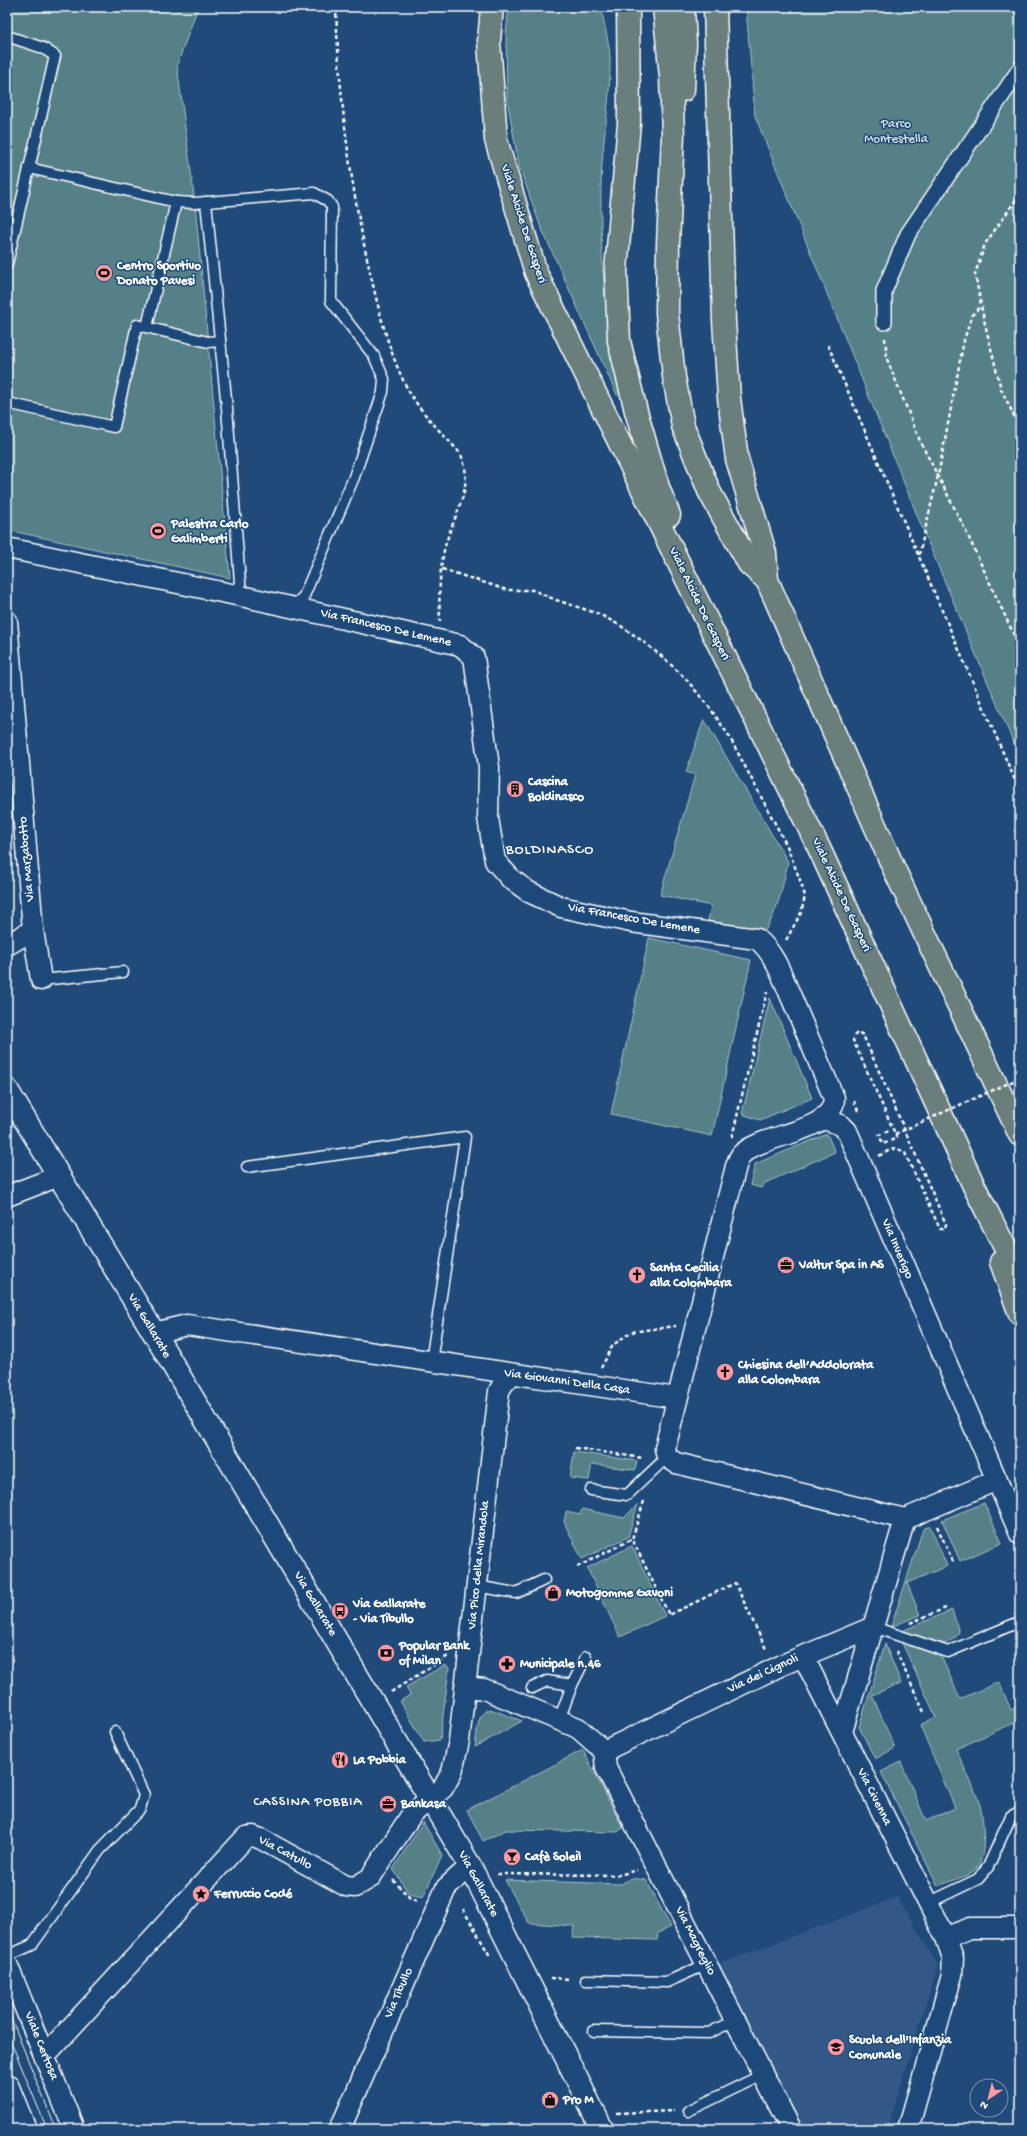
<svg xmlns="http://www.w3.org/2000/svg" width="1027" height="2136" viewBox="0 0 1027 2136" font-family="'Gochi Hand',sans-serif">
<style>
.built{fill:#335888}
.green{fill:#548087;stroke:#aac0c3}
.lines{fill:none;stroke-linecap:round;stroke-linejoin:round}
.service-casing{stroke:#fff;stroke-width:13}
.pedestrian-casing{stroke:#fff;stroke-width:18}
.minor-casing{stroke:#fff;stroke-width:23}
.tertiary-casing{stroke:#fff;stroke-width:25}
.secondary-casing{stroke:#fff;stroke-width:25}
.trunk-casing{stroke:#fff;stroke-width:25}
.path{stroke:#fff;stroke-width:2.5;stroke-dasharray:4 3;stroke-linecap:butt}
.service{stroke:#1f4a7a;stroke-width:10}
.pedestrian{stroke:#1f4a7a;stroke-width:15}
.minor{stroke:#1f4a7a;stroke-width:20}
.tertiary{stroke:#1f4a7a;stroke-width:22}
.secondary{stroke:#1f4a7a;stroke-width:22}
.trunk{stroke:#6a7f7c;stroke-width:22}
.tram{stroke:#fff;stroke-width:1}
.path-bridge{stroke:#fff;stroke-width:2.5;stroke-dasharray:4 3;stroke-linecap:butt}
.labels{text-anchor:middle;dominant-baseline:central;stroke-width:3;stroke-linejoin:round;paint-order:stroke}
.park-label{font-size:13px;fill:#d4dfe1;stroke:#1f4a7a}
.street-label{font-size:13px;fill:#fff;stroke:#1f4a7a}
.poi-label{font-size:13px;font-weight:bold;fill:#fff;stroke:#1f4a7a;text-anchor:start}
.neighbourhood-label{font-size:14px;letter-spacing:1px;fill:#fff;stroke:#1f4a7a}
.quarter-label{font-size:15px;letter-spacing:1px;fill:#fff;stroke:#1f4a7a}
</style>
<rect width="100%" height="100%" fill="#1f4a7a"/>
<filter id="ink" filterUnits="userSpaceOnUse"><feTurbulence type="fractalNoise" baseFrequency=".025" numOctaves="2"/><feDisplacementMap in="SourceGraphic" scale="8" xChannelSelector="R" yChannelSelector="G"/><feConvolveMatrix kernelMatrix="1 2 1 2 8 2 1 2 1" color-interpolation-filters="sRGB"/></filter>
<g filter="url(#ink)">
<polygon class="built" points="897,1897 938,1965 887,2129 801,2129 719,1964"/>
<g class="green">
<polygon points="7,7 198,7 177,65 195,203 230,578 7,530"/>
<path d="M509,7H601C604,24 609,41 610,58C611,100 602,141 601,183C600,253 604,326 622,394L617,395L540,225L519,166L507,99L506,33Z"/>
<polygon points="746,7 1020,7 1020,758 930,547 755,116"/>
<path d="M704,719L788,862C782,887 779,910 764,932L708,921L711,906L660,895L695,775L686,772Z"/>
<polygon points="649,938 751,960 712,1136 611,1114"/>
<polygon points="770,998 812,1098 760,1120 742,1114"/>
<polygon points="827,1134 835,1152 772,1180 765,1183 761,1188 750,1185 755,1164"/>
<polygon points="574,1452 637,1461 635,1470 592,1464 589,1480 570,1478"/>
<polygon points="984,1503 1002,1543 960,1561 942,1520"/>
<polygon points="638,1504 628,1537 582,1559 564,1522 566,1512 580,1515 582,1509 624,1518"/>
<polygon points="930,1526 947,1566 907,1583 920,1615 891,1627 923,1529"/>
<polygon points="632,1546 665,1616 620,1637 587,1568"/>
<polygon points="952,1610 959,1632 955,1638 944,1644 902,1631"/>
<path d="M902,1643L941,1656L960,1699L999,1682L1011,1710L1020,1706V1720L956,1749C963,1766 973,1784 979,1802C984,1816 987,1856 977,1868C968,1877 950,1881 938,1886L881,1772L901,1762L926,1821L955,1808L920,1725L936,1717Z"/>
<polygon points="885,1644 901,1683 872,1695 895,1748 875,1759 859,1727"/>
<polygon points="445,1665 449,1668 440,1740 424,1742 400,1701 410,1695 406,1687"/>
<path d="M490,1709L522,1721L475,1747C477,1735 476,1712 490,1709Z"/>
<polygon points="583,1750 623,1828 617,1832 506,1830 483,1841 467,1810"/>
<polygon points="423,1822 442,1855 423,1897 409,1894 393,1869"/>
<polygon points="631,1878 646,1880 671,1927 658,1933 657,1940 572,1938 574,1926 529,1923 505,1880 621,1884"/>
</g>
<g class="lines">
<defs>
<g id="service">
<polyline points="7,36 43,48 55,56 7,264"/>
<polyline points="29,168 176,202 147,327"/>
<polyline points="176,202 195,203 314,193 328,201 332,207 331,301 374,356 384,379 383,392 354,477 304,596 292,608"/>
<polyline points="206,202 227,408 241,596"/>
<polyline points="7,403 114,427 137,325 208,342 220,341"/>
<polyline points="41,980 123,972"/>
<polyline points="247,1167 465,1137 431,1362"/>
<polyline points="591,1490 627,1495 667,1457"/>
<polyline points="476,1586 516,1593 544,1580"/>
<polyline points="873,1627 948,1652 1019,1622"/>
<polyline points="532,1688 547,1681 572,1685"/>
<polyline points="559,1720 572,1685 586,1657"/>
<polyline points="928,1903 978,1879 988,1867 1011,1816 1020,1812"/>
<polyline points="7,1956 32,1945 100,1850 140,1809 144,1795 115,1732"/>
<polyline points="586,1980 667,1982 707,1964"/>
<polyline points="594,2031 709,2033 735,2020"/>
<polyline points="688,2111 764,2074"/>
</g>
<polyline id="pedestrian" points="884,322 884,291 908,234 1020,69"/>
<g id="minor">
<path d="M7,548L241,596L460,645L474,657L489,767L488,818L495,861L511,879L529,892L561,907L631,922L757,939C775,953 783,979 792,999C806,1032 820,1065 834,1098C834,1134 761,1133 741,1155C739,1158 737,1163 736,1166L665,1448L667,1457L676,1463L905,1519"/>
<polyline points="7,621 33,930 41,980"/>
<polyline points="7,945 33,930"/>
<polyline points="824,1119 841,1125 847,1131 1020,1534"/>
<polyline points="7,1196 59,1176"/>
<polyline points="154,1333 187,1325 677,1398"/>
<polyline points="905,1519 997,1480"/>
<polyline points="803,1656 946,1938 953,1958 952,1975 908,2129"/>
<polyline points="465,1687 484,1689 578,1728 604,1751"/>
<polyline points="842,1732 905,1519"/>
<polyline points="604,1751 606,1768 791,2129"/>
<polyline points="604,1751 782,1665 873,1627"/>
<polyline points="946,1938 970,1928 1020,1928"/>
<polyline points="7,1964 74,2129"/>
<polyline points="44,2054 51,2049 246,1837 253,1836 261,1839 346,1886 355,1887 370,1878 412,1814 443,1788 452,1772 459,1741 499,1391 503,1384 511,1375"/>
<polyline points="340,2129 446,1888 470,1866"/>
</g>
<polyline id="tertiary" points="7,1090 154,1333 470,1866 602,2129"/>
<polyline id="secondary" points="7,2085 25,2129"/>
<g id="trunk">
<polyline points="492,7 489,41 496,140 536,273 819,848 973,1184 1020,1277"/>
<polyline points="628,7 629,123 616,270 619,341 636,411 658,487 669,515"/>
<polyline points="664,7 671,77 673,135 668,244 667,313 674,377 683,426 709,491 749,564 767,580"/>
<polyline points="683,7 685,43 683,90"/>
<polyline points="715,7 724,321 729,398 737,459 765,553 767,580 895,871 1020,1135"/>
<polyline points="1001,1262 1020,1314"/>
</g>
</defs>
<use href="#service" class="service-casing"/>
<use href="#pedestrian" class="pedestrian-casing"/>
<use href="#minor" class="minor-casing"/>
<use href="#tertiary" class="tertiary-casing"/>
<use href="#secondary" class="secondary-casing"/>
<use href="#trunk" class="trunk-casing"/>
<g class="path">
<path d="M336,7C339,97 350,184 370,272C379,311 389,354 408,390C421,413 442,433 460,453C478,488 448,522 443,556C439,577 439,600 440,621"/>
<polyline points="1020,194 985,244 975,274 984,320 1001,389 1020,428"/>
<polyline points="885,338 887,359 920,441 962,523 1020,648"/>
<polyline points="828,345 1020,792"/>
<polyline points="919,555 938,476 964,340 972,315 981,306"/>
<polyline points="442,569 507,590 533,590 556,600 599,614 621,626 641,640 665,659 686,679 710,708 729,736 787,846 800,880 805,896 801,913 785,942"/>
<polyline points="854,1101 859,1113"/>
<polyline points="732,1137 767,992"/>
<path d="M879,1156C888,1151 896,1145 905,1153L940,1229H945L946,1224L863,1035L858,1032L854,1036L853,1040L897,1138L883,1144L879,1135L891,1130"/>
<polyline points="601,1368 613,1345 631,1332 676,1326"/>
<polyline points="575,1448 643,1458"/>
<polyline points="644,1501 632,1539 669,1615 735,1583 767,1651"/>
<polyline points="937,1526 954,1564"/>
<polyline points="577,1567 632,1539"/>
<polyline points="910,1623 948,1607"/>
<polyline points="896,1651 924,1712"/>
<polyline points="391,1692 448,1656"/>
<polyline points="497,1874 619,1875 637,1870"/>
<polyline points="393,1880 410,1898 419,1902"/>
<polyline points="463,1909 490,1956"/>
<polyline points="550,1978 571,1979"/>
<polyline points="617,2113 674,2111"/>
</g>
<use href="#service" class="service"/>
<use href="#pedestrian" class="pedestrian"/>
<use href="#minor" class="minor"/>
<use href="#tertiary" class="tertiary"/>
<use href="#secondary" class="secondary"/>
<use href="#trunk" class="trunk"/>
<g class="tram">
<polyline points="7,2008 56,2129"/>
<polyline points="7,2032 47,2129"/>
</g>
<polyline class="path-bridge" points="895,1134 1020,1078"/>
</g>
</g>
<defs>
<symbol id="stadium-disc" viewBox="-11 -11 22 22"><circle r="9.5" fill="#ff9aa2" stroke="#1f4a7a"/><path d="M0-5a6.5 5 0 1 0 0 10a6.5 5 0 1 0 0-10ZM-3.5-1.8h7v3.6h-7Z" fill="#111"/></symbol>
<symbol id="building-disc" viewBox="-11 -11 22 22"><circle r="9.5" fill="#ff9aa2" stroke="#1f4a7a"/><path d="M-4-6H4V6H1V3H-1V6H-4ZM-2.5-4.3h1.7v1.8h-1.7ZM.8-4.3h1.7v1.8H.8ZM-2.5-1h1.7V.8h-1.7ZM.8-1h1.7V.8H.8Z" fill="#111"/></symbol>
<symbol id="office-disc" viewBox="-11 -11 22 22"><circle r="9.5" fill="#ff9aa2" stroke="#1f4a7a"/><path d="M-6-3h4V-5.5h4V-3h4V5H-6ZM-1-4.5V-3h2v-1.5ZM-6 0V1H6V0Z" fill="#111"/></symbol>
<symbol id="church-disc" viewBox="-11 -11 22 22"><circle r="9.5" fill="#ff9aa2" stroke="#1f4a7a"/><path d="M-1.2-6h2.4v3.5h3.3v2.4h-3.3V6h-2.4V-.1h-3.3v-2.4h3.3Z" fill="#111"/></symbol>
<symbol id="shop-disc" viewBox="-11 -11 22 22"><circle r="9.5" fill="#ff9aa2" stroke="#1f4a7a"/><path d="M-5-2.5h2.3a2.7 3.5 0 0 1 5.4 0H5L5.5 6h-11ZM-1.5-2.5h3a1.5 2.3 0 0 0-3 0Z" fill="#111"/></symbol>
<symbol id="bus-disc" viewBox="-11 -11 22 22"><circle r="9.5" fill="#ff9aa2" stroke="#1f4a7a"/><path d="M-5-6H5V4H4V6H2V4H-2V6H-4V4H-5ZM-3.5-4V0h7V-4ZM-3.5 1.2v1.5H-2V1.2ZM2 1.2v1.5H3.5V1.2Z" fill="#111"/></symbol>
<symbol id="bank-disc" viewBox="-11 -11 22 22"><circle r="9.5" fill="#ff9aa2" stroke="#1f4a7a"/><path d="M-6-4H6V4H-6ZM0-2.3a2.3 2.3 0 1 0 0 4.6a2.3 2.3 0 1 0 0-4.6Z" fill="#111"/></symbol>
<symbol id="pharmacy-disc" viewBox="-11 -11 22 22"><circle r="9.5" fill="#ff9aa2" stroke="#1f4a7a"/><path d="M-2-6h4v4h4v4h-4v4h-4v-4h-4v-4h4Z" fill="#111"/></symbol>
<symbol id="restaurant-disc" viewBox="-11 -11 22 22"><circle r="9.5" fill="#ff9aa2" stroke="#1f4a7a"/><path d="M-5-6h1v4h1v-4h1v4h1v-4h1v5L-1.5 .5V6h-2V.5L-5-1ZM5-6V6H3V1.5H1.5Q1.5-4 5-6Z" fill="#111"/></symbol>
<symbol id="bar-disc" viewBox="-11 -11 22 22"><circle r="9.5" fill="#ff9aa2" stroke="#1f4a7a"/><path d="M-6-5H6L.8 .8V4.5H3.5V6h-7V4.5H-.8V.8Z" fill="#111"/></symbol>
<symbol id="sight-disc" viewBox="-11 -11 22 22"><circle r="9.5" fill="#ff9aa2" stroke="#1f4a7a"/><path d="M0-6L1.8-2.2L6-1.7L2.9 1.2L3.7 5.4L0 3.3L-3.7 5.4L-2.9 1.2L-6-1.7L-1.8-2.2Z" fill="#111"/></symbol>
<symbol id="school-disc" viewBox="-11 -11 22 22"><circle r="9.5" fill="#ff9aa2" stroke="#1f4a7a"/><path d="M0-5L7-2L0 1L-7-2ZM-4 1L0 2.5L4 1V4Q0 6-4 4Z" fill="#111"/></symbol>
</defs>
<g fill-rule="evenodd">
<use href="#stadium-disc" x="94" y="263" width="20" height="20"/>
<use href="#stadium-disc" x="148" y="521" width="20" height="20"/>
<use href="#building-disc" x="505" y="779" width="20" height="20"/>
<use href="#office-disc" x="776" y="1255" width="20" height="20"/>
<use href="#church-disc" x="627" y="1265" width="20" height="20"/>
<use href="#church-disc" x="715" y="1362" width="20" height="20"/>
<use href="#shop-disc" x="543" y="1583" width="20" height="20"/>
<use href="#bus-disc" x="330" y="1601" width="20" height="20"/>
<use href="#bank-disc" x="376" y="1643" width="20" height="20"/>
<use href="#pharmacy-disc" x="497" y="1654" width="20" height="20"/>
<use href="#restaurant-disc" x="330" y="1750" width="20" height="20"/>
<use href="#office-disc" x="378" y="1794" width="20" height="20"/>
<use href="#bar-disc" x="502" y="1847" width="20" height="20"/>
<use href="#sight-disc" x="191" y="1884" width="20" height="20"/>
<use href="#school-disc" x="826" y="2037" width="20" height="20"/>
<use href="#shop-disc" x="540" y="2090" width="20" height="20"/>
</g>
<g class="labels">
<g class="park-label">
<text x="896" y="124">Parco<tspan x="896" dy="15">Montestella</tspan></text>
</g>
<g class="street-label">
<text transform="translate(523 224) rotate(72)">Viale Alcide De Gasperi</text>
<text transform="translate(699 604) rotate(64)">Viale Alcide De Gasperi</text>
<text transform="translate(386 628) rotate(13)">Via Francesco De Lemene</text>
<text transform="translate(27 859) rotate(-95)">Via Marzabotto</text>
<text transform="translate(841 895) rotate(65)">Viale Alcide De Gasperi</text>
<text transform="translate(634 919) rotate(10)">Via Francesco De Lemene</text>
<text transform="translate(897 1249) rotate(67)">Via Inverigo</text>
<text transform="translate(149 1326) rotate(59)">Via Gallarate</text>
<text transform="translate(567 1382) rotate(8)">Via Giovanni Della Casa</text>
<text transform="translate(479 1565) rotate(-84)">Via Pico della Mirandola</text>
<text transform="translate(315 1604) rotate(59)">Via Gallarate</text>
<text transform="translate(763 1674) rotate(-25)">Via dei Cignoli</text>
<text transform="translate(874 1797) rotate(63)">Via Civenna</text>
<text transform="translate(285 1853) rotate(28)">Via Catullo</text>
<text transform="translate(478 1884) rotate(62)">Via Gallarate</text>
<text transform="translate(695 1941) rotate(63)">Via Magreglio</text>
<text transform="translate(399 1993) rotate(-66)">Via Tibullo</text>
<text transform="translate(41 2046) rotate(68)">Viale Certosa</text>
</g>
<g class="poi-label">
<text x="117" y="266">Centro Sportivo<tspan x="117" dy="15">Donato Pavesi</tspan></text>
<text x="171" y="524">Palestra Carlo<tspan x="171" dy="15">Galimberti</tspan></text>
<text x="528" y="782">Cascina<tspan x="528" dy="15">Boldinasco</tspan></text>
<text x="799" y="1265">Valtur Spa in AS</text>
<text x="650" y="1268">Santa Cecilia<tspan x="650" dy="15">alla Colombara</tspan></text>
<text x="738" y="1365">Chiesina dell’Addolorata<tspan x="738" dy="15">alla Colombara</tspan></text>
<text x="566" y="1593">Motogomme Gavoni</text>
<text x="353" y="1604">Via Gallarate<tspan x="353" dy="15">- Via Tibullo</tspan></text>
<text x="399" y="1646">Popular Bank<tspan x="399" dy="15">of Milan</tspan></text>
<text x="520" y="1664">Municipale n.46</text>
<text x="353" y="1760">La Pobbia</text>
<text x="401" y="1804">Bankasa</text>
<text x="525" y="1857">Cafè Soleil</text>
<text x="214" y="1894">Ferruccio Codé</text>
<text x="849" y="2040">Scuola dell'Infanzia<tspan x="849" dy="15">Comunale</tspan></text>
<text x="563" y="2100">Pro M</text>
</g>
<g class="neighbourhood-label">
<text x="308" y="1802">CASSINA POBBIA</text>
</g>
<g class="quarter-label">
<text x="550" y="850">BOLDINASCO</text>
</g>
</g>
<rect width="1027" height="2136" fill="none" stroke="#1f4a7a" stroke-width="24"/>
<rect x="12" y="12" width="1003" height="2112" fill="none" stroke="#fff" stroke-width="1.5" filter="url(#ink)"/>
<g transform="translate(989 2098) rotate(215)"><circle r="19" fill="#1f4a7a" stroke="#7992af"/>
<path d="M0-3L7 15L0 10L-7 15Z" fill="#ff9aa2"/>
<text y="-6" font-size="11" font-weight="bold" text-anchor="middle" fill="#ffffff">N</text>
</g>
</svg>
